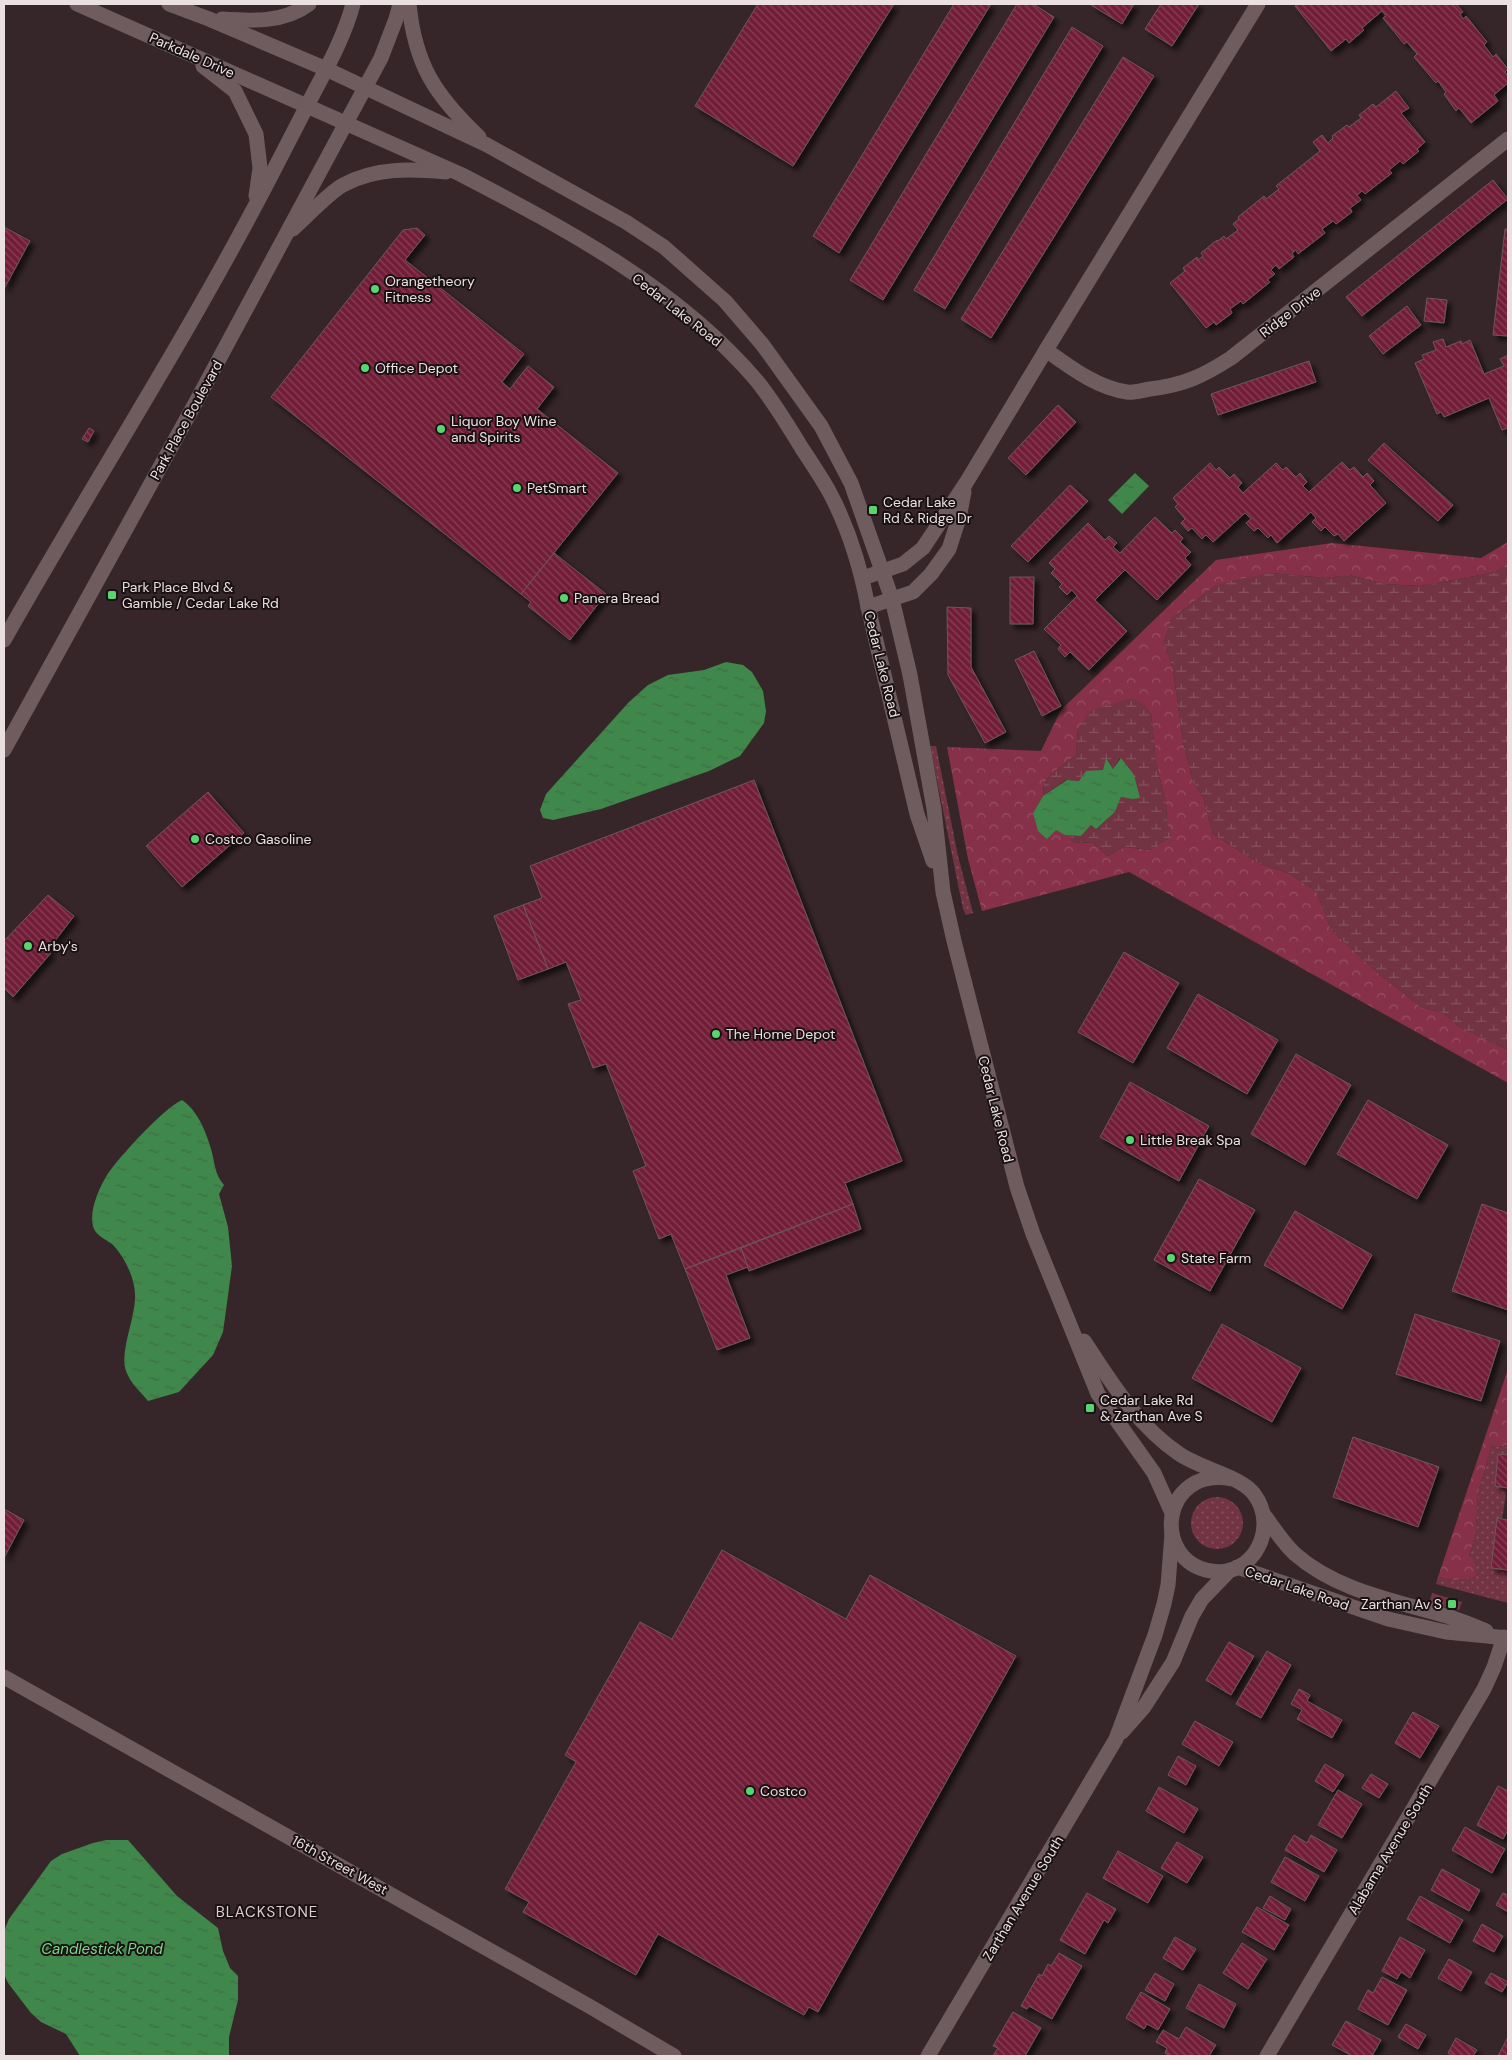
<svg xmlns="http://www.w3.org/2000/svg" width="1512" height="2060" viewBox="0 0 1512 2060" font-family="'DM Sans',sans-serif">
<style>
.grass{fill:url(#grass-dots)}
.forest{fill:url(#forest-crowns);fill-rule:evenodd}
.wetland{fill:url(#wetland-marsh)}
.water{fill:url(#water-ripples)}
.building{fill:url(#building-back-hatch);stroke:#6a585b;filter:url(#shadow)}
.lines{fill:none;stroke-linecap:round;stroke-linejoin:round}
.street{stroke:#6f5c5f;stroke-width:15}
.secondary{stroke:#6f5c5f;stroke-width:15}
.poi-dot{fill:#59d56f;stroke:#191113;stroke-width:2}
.labels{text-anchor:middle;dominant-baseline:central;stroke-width:4;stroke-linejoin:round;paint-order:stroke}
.street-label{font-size:14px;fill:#eadfe1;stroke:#191113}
.poi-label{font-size:14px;fill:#eadfe1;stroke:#191113;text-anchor:start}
.neighbourhood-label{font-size:15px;letter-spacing:1px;fill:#dfc9cd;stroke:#191113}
.water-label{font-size:15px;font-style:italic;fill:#78d885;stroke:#191113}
</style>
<defs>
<pattern id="grass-dots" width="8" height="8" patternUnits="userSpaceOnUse" patternTransform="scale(1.25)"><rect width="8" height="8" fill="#723443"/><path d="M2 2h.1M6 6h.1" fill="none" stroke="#86515e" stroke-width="1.8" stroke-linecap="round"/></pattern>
<pattern id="forest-crowns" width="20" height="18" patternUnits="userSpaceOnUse" patternTransform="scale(1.25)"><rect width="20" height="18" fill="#863149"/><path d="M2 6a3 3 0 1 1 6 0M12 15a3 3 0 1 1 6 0" fill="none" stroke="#974e63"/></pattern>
<pattern id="wetland-marsh" width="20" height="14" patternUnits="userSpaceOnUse" patternTransform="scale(1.25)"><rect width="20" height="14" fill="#723443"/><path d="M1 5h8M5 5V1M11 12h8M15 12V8" fill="none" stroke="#86515e"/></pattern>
<pattern id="water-ripples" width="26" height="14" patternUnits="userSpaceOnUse" patternTransform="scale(1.25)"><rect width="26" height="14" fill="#3f874a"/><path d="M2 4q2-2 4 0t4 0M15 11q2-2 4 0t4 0" fill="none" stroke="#426c48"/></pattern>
<pattern id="building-back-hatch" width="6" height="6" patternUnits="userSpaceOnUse" patternTransform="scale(1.25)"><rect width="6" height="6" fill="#721f39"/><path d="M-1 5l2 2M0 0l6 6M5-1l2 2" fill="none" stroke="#863f55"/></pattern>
<filter id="shadow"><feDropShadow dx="4.5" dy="4.5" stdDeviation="2.5" flood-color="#0009"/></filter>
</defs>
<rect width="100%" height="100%" fill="#362629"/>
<g class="grass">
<polygon points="930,746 936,746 958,856 973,913 966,915 963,909"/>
<polygon points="1492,1445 1497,1447 1508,1445 1508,1455 1498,1455 1495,1486 1507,1488 1502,1519 1497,1519 1491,1567 1508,1570 1508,1603 1436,1584 1438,1577 1453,1580 1469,1556 1476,1533 1478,1493"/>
<circle cx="1217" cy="1523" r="26"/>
<polygon points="1432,1593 1462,1602 1459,1610 1429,1604"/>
</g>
<g class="forest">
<path d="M1508,542V563L1496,572L1421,586L1385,584L1349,575L1326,578L1271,573L1215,586L1172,618L1164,642L1173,669L1183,741L1193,782L1203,797L1213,834L1258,863L1288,873L1317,892L1331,930L1379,974L1421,1007L1443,1013L1458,1026L1508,1050V1083L1129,872L982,911L968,859L947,747L1041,751L1061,710L1216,560L1332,543L1481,558ZM1151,713L1156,762L1166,804L1167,822L1151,850L1124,847L1108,856L1093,843L1071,842V835L1056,830L1033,813L1043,796L1044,783L1052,773L1076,755L1078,728Z"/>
<polygon points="1508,1369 1508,1445 1497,1447 1492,1445 1478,1493 1476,1533 1469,1556 1474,1560 1476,1577 1453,1580 1438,1577"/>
</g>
<g class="wetland">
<polygon points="1508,563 1508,1050 1458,1026 1443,1013 1421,1007 1379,974 1331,930 1317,892 1288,873 1258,863 1213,834 1203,797 1193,782 1183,741 1173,669 1164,642 1172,618 1215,586 1234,580 1271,573 1326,578 1349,575 1385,584 1421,586 1496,572"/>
<polygon points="1131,698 1144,704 1151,712 1156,762 1166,804 1167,822 1172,837 1151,850 1124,847 1108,856 1093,843 1071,842 1071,835 1081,836 1091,825 1096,829 1115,812 1121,797 1132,799 1120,758 1113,769 1107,759 1103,770 1080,781 1066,780 1043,796 1044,783 1052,773 1076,755 1078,728 1091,710"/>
</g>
<g class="water">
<polygon points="1135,473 1149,486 1122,514 1108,500"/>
<polygon points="726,662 743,665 752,672 763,691 766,711 764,723 740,756 709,771 601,809 553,820 543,818 540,810 546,794 629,702 648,685 668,675 704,670"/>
<polygon points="1106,758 1113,769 1121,758 1134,775 1140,798 1132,799 1121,797 1115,812 1096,829 1091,825 1081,836 1065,835 1056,830 1047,839 1038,831 1033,813 1043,796 1067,780 1079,781 1086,771 1103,770"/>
<path d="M182,1100C197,1110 206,1131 211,1149C215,1162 214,1174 224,1185L219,1194L228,1227L232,1266L223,1332L213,1355L179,1392L148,1401C141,1392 130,1383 126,1371C119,1352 136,1317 135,1295C135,1278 124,1256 112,1244C105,1239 95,1235 93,1226C89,1211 99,1188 107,1175C119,1157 164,1108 182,1100Z"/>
<polygon points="106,1840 128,1840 177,1896 218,1928 223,1951 230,1968 238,1976 238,2000 229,2037 229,2056 80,2056 66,2034 41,2022 31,2013 8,1983 4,1974 4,1931 9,1919 51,1861 62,1854 93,1843"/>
</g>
<g class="building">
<polygon points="758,4 894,4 793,166 695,106"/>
<polygon points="954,4 991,4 839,253 813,236"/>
<polygon points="1017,4 1033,4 1054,17 883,300 850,280"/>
<polygon points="1092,4 1134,4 1122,24 1091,5"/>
<polygon points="1161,4 1199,4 1172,46 1145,29"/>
<polygon points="1299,4 1456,4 1463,12 1460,14 1463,19 1466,16 1487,42 1484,45 1493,57 1496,54 1508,69 1505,72 1508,76 1508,83 1494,95 1498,101 1471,123 1459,108 1456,111 1444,94 1446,92 1438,81 1436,83 1414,57 1417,54 1407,42 1404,44 1383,18 1386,16 1382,11 1362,28 1364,30 1349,43 1346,39 1331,51 1295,6"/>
<polygon points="1072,27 1103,46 945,309 914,290"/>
<polygon points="1123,57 1154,76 991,338 961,319"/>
<polygon points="1396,91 1409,108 1401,113 1425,142 1417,149 1419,151 1403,164 1400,161 1389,170 1392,173 1365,194 1362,191 1357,195 1361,200 1350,208 1352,212 1336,224 1333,221 1322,229 1325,233 1298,254 1296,250 1292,253 1294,257 1279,269 1276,265 1271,270 1275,274 1267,280 1270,282 1243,304 1241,301 1230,309 1232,313 1216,325 1214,322 1206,328 1170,283 1185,271 1183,268 1197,257 1198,260 1203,256 1201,253 1217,240 1218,241 1224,236 1226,239 1238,230 1233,224 1239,219 1238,217 1264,196 1266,199 1279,189 1276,186 1320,151 1313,142 1322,135 1328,143 1333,138 1332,136 1347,125 1349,127 1361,118 1359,115 1373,104 1376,107"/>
<polygon points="1493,180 1508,199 1362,316 1346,297"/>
<polygon points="4,227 30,241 4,289"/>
<polygon points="417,228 425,235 405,260 524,354 502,382 510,389 528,366 554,387 537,409 618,473 521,594 271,397 403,230"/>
<polygon points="1505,229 1508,229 1508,336 1493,335"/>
<polygon points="1427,298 1447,300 1444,323 1424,321"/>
<polygon points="1407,306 1421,325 1383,354 1369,336"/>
<polygon points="1443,339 1446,347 1461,341 1462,344 1470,340 1484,374 1504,366 1500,359 1508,355 1508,430 1508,428 1502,430 1489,398 1444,417 1441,412 1437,414 1415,363 1424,359 1422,355 1436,350 1433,342"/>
<polygon points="1309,361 1316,382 1218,415 1211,394"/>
<polygon points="1058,405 1076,422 1026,475 1008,458"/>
<polygon points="89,428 94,431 88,442 82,439"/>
<polygon points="1384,443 1453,505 1438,521 1368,460"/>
<polygon points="1342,462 1350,470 1354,467 1363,477 1367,473 1374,481 1370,485 1386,503 1344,541 1338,534 1334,536 1325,527 1321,531 1312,522 1316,518 1311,512 1277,543 1271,535 1268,538 1258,528 1254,531 1246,523 1251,519 1245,513 1213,542 1206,535 1202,539 1192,528 1188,531 1181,523 1185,519 1175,507 1178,504 1173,498 1210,463 1216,470 1219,467 1230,478 1234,474 1242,483 1238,487 1243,493 1276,463 1283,470 1286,467 1296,477 1300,473 1307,482 1303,486 1309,492"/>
<polygon points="1070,485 1088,501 1028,562 1011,546"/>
<polygon points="1155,517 1172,533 1175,530 1183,538 1180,542 1191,552 1185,558 1191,565 1157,600 1125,570 1095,600 1127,631 1089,670 1070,652 1065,657 1058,649 1061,645 1044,629 1077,596 1072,590 1067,595 1059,587 1062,584 1051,573 1055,569 1049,563 1088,523 1105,540 1109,536 1117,543 1113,547 1120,553"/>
<polygon points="554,553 606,594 570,640 528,606 531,602 521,594"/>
<polygon points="1010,577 1034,577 1033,624 1010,624"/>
<polygon points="947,607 971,608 971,667 1006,732 985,743 948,675"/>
<polygon points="1034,651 1061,706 1042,716 1015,660"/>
<polygon points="754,780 902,1161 845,1183 853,1204 685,1269 671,1234 659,1239 633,1171 646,1166 606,1064 593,1068 568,1004 581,1000 566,962 548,969 523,905 542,898 530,866"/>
<polygon points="208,792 244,833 182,887 146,846"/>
<polygon points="48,895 74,916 48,950 51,953 13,997 4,988 4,941"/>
<polygon points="523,905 548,969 518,980 494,916"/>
<polygon points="1124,952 1179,983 1133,1063 1078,1032"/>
<polygon points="1198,994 1278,1040 1247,1094 1167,1048"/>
<polygon points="1296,1054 1351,1085 1305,1165 1251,1134"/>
<polygon points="1130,1082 1209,1126 1179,1181 1100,1137"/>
<polygon points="1368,1100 1448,1145 1417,1199 1337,1154"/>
<polygon points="1199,1179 1255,1210 1210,1291 1154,1260"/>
<polygon points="853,1204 861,1229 749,1271 741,1248"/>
<polygon points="1482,1204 1508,1213 1508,1310 1452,1291"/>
<polygon points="1295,1211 1372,1255 1342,1309 1264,1265"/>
<polygon points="741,1248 748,1267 726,1275 750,1338 717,1350 685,1269"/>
<polygon points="1415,1314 1500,1341 1481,1401 1396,1374"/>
<polygon points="1222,1324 1301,1368 1272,1422 1192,1378"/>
<polygon points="1353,1437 1439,1467 1418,1527 1333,1497"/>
<polygon points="1498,1454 1508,1455 1508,1488 1495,1486"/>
<polygon points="4,1509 24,1520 4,1558"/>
<polygon points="1497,1518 1508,1520 1508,1570 1491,1568"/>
<polygon points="722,1550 846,1619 870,1575 1016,1656 818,2012 809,2007 804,2015 658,1934 636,1975 523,1912 529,1902 505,1889 576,1762 565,1755 640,1622 672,1639"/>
<polygon points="1229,1642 1254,1656 1231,1695 1206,1680"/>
<polygon points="1267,1651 1291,1665 1261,1718 1236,1704"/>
<polygon points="1299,1689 1310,1695 1307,1701 1342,1720 1332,1738 1297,1719 1302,1710 1291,1704"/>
<polygon points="1413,1712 1439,1726 1420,1758 1395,1743"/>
<polygon points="1195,1721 1233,1742 1219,1766 1182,1744"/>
<polygon points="1178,1756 1196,1766 1186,1785 1168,1775"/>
<polygon points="1325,1764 1344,1775 1333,1792 1315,1781"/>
<polygon points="1371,1774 1388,1784 1379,1798 1362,1788"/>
<polygon points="1498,1786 1508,1791 1508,1830 1503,1839 1477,1825"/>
<polygon points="1159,1787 1198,1809 1184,1833 1146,1811"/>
<polygon points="1338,1790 1362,1804 1342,1838 1318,1825"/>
<polygon points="1465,1827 1505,1849 1492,1873 1452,1850"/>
<polygon points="1294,1835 1307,1843 1311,1835 1337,1850 1324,1872 1285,1850"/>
<polygon points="1177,1842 1203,1857 1187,1883 1161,1868"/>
<polygon points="1118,1851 1163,1876 1148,1903 1103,1878"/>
<polygon points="1285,1857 1319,1876 1305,1901 1271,1882"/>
<polygon points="1442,1869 1480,1890 1469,1911 1431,1890"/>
<polygon points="1087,1893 1116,1909 1108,1923 1104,1920 1085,1954 1060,1940"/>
<polygon points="1503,1893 1508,1895 1508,1912 1496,1905"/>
<polygon points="1270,1896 1291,1909 1285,1920 1263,1908"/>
<polygon points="1420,1896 1463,1920 1450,1943 1407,1919"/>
<polygon points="1257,1907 1289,1925 1274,1950 1242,1932"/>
<polygon points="1482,1924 1503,1936 1494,1952 1473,1941"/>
<polygon points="1175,1937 1196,1949 1183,1970 1163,1958"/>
<polygon points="1400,1937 1425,1950 1410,1978 1401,1972 1397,1979 1382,1971"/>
<polygon points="1242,1943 1267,1959 1248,1989 1223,1973"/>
<polygon points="1059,1953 1082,1966 1052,2019 1029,2006 1027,2009 1021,2006 1039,1974 1042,1976 1048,1964 1051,1966"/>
<polygon points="1449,1959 1472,1972 1461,1991 1438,1978"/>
<polygon points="1155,1973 1174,1984 1165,2001 1145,1990"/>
<polygon points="1491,1973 1508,1982 1502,1992 1485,1983"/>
<polygon points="1382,1977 1407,1990 1388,2025 1358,2009 1368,1990 1373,1993"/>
<polygon points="1199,1984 1236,2004 1224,2028 1186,2008"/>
<polygon points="1141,1992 1170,2009 1158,2030 1147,2024 1144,2029 1126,2018"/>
<polygon points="1013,2012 1041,2028 1025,2056 993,2056 998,2048 993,2046"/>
<polygon points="1346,2021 1381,2040 1372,2056 1352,2056 1332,2045"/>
<polygon points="1406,2024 1426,2035 1418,2049 1398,2037"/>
<polygon points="1186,2027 1216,2045 1209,2056 1170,2056 1165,2053 1167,2048 1156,2042 1163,2030 1179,2039"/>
<polygon points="1508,2037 1508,2056 1498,2056"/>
<polygon points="1456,2038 1477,2050 1473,2056 1454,2056 1448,2053"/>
</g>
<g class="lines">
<g class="street">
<path d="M1258,4L1046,350C1070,367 1097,388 1127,392C1134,393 1143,390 1150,389C1184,385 1203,376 1231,358L1508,139"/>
<polyline points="863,578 903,564 923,548 966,483 1046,350"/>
<polyline points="868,607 913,592 931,574 949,549 959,518 964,492"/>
<polyline points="1267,2056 1484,1689 1494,1667 1504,1637"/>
</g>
<g class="secondary">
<path d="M77,4L460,174C566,229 678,288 757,381C774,402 789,427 803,450C813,465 823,480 831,495C849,530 861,569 868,607L917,814L933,861"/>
<polyline points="169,4 209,19 326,69 487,145 626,222 664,247 725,301 762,344 821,426 851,483 892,599 910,675 934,809 943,892 954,941 1017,1187 1033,1234 1098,1394 1154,1473 1172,1513"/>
<path d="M409,4C415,65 435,95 479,137"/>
<path d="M222,19C251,21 284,23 309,4"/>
<polyline points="203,66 235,91 256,134 260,168 256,196"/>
<path d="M293,229C306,217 330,192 343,185C376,167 411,169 446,172"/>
<path d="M4,640C94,481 194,327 277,164C288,143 299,121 310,100C326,69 344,38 353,4"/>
<polyline points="4,750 197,400 381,58 396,19 400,4"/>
<path d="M1084,1341C1112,1383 1136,1424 1178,1453C1198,1468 1241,1476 1254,1494C1279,1527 1254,1578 1211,1571C1150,1561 1161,1465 1232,1479"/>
<path d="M1264,1515C1274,1528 1283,1543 1295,1554C1336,1590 1392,1600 1443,1615C1458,1619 1472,1625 1486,1631"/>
<polyline points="1237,1567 1388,1619 1446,1632 1508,1638"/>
<polyline points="4,1677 589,2006 674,2056"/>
<polyline points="1122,1732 1144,1707 1173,1662 1192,1616 1202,1599 1230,1570"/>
<polyline points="928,2056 1116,1739 1155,1635 1164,1604 1168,1585 1172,1534"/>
</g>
</g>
<g class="poi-dot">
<circle cx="375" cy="289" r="5"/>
<circle cx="365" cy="368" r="5"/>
<circle cx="441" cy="429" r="5"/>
<circle cx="517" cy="488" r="5"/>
<rect x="868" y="505" width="10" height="10" rx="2.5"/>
<rect x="107" y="590" width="10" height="10" rx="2.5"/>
<circle cx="564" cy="598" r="5"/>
<circle cx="195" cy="839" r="5"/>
<circle cx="28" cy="946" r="5"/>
<circle cx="716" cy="1034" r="5"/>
<circle cx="1130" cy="1140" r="5"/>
<circle cx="1171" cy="1258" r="5"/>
<rect x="1085" y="1403" width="10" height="10" rx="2.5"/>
<rect x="1447" y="1599" width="10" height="10" rx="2.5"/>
<circle cx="750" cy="1791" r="5"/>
</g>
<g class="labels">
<g class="street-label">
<text transform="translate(192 55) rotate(24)">Parkdale Drive</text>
<text transform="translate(677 310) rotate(38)">Cedar Lake Road</text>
<text transform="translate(1290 312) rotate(-38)">Ridge Drive</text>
<text transform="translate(186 420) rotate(-61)">Park Place Boulevard</text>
<text transform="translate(882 664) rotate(76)">Cedar Lake Road</text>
<text transform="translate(996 1109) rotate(76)">Cedar Lake Road</text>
<text transform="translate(1297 1588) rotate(19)">Cedar Lake Road</text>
<text transform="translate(1390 1849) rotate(-59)">Alabama Avenue South</text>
<text transform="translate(340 1865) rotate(29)">16th Street West</text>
<text transform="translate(1023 1898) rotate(-59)">Zarthan Avenue South</text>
</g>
<g class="poi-label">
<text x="385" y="281">Orangetheory<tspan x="385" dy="16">Fitness</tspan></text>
<text x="375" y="368">Office Depot</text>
<text x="451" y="421">Liquor Boy Wine<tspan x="451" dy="16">and Spirits</tspan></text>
<text x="527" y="488">PetSmart</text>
<text x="883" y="502">Cedar Lake<tspan x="883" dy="16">Rd &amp; Ridge Dr</tspan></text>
<text x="122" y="587">Park Place Blvd &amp;<tspan x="122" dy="16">Gamble / Cedar Lake Rd</tspan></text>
<text x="574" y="598">Panera Bread</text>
<text x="205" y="839">Costco Gasoline</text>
<text x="38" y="946">Arby's</text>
<text x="726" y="1034">The Home Depot</text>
<text x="1140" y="1140">Little Break Spa</text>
<text x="1181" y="1258">State Farm</text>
<text x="1100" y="1400">Cedar Lake Rd<tspan x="1100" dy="16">&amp; Zarthan Ave S</tspan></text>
<text x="1442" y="1604" text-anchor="end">Zarthan Av S</text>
<text x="760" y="1791">Costco</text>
</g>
<g class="neighbourhood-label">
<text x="267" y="1912">BLACKSTONE</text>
</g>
<g class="water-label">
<text x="102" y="1949">Candlestick Pond</text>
</g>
</g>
<rect width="1512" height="2060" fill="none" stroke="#eadfe1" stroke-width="10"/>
</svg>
